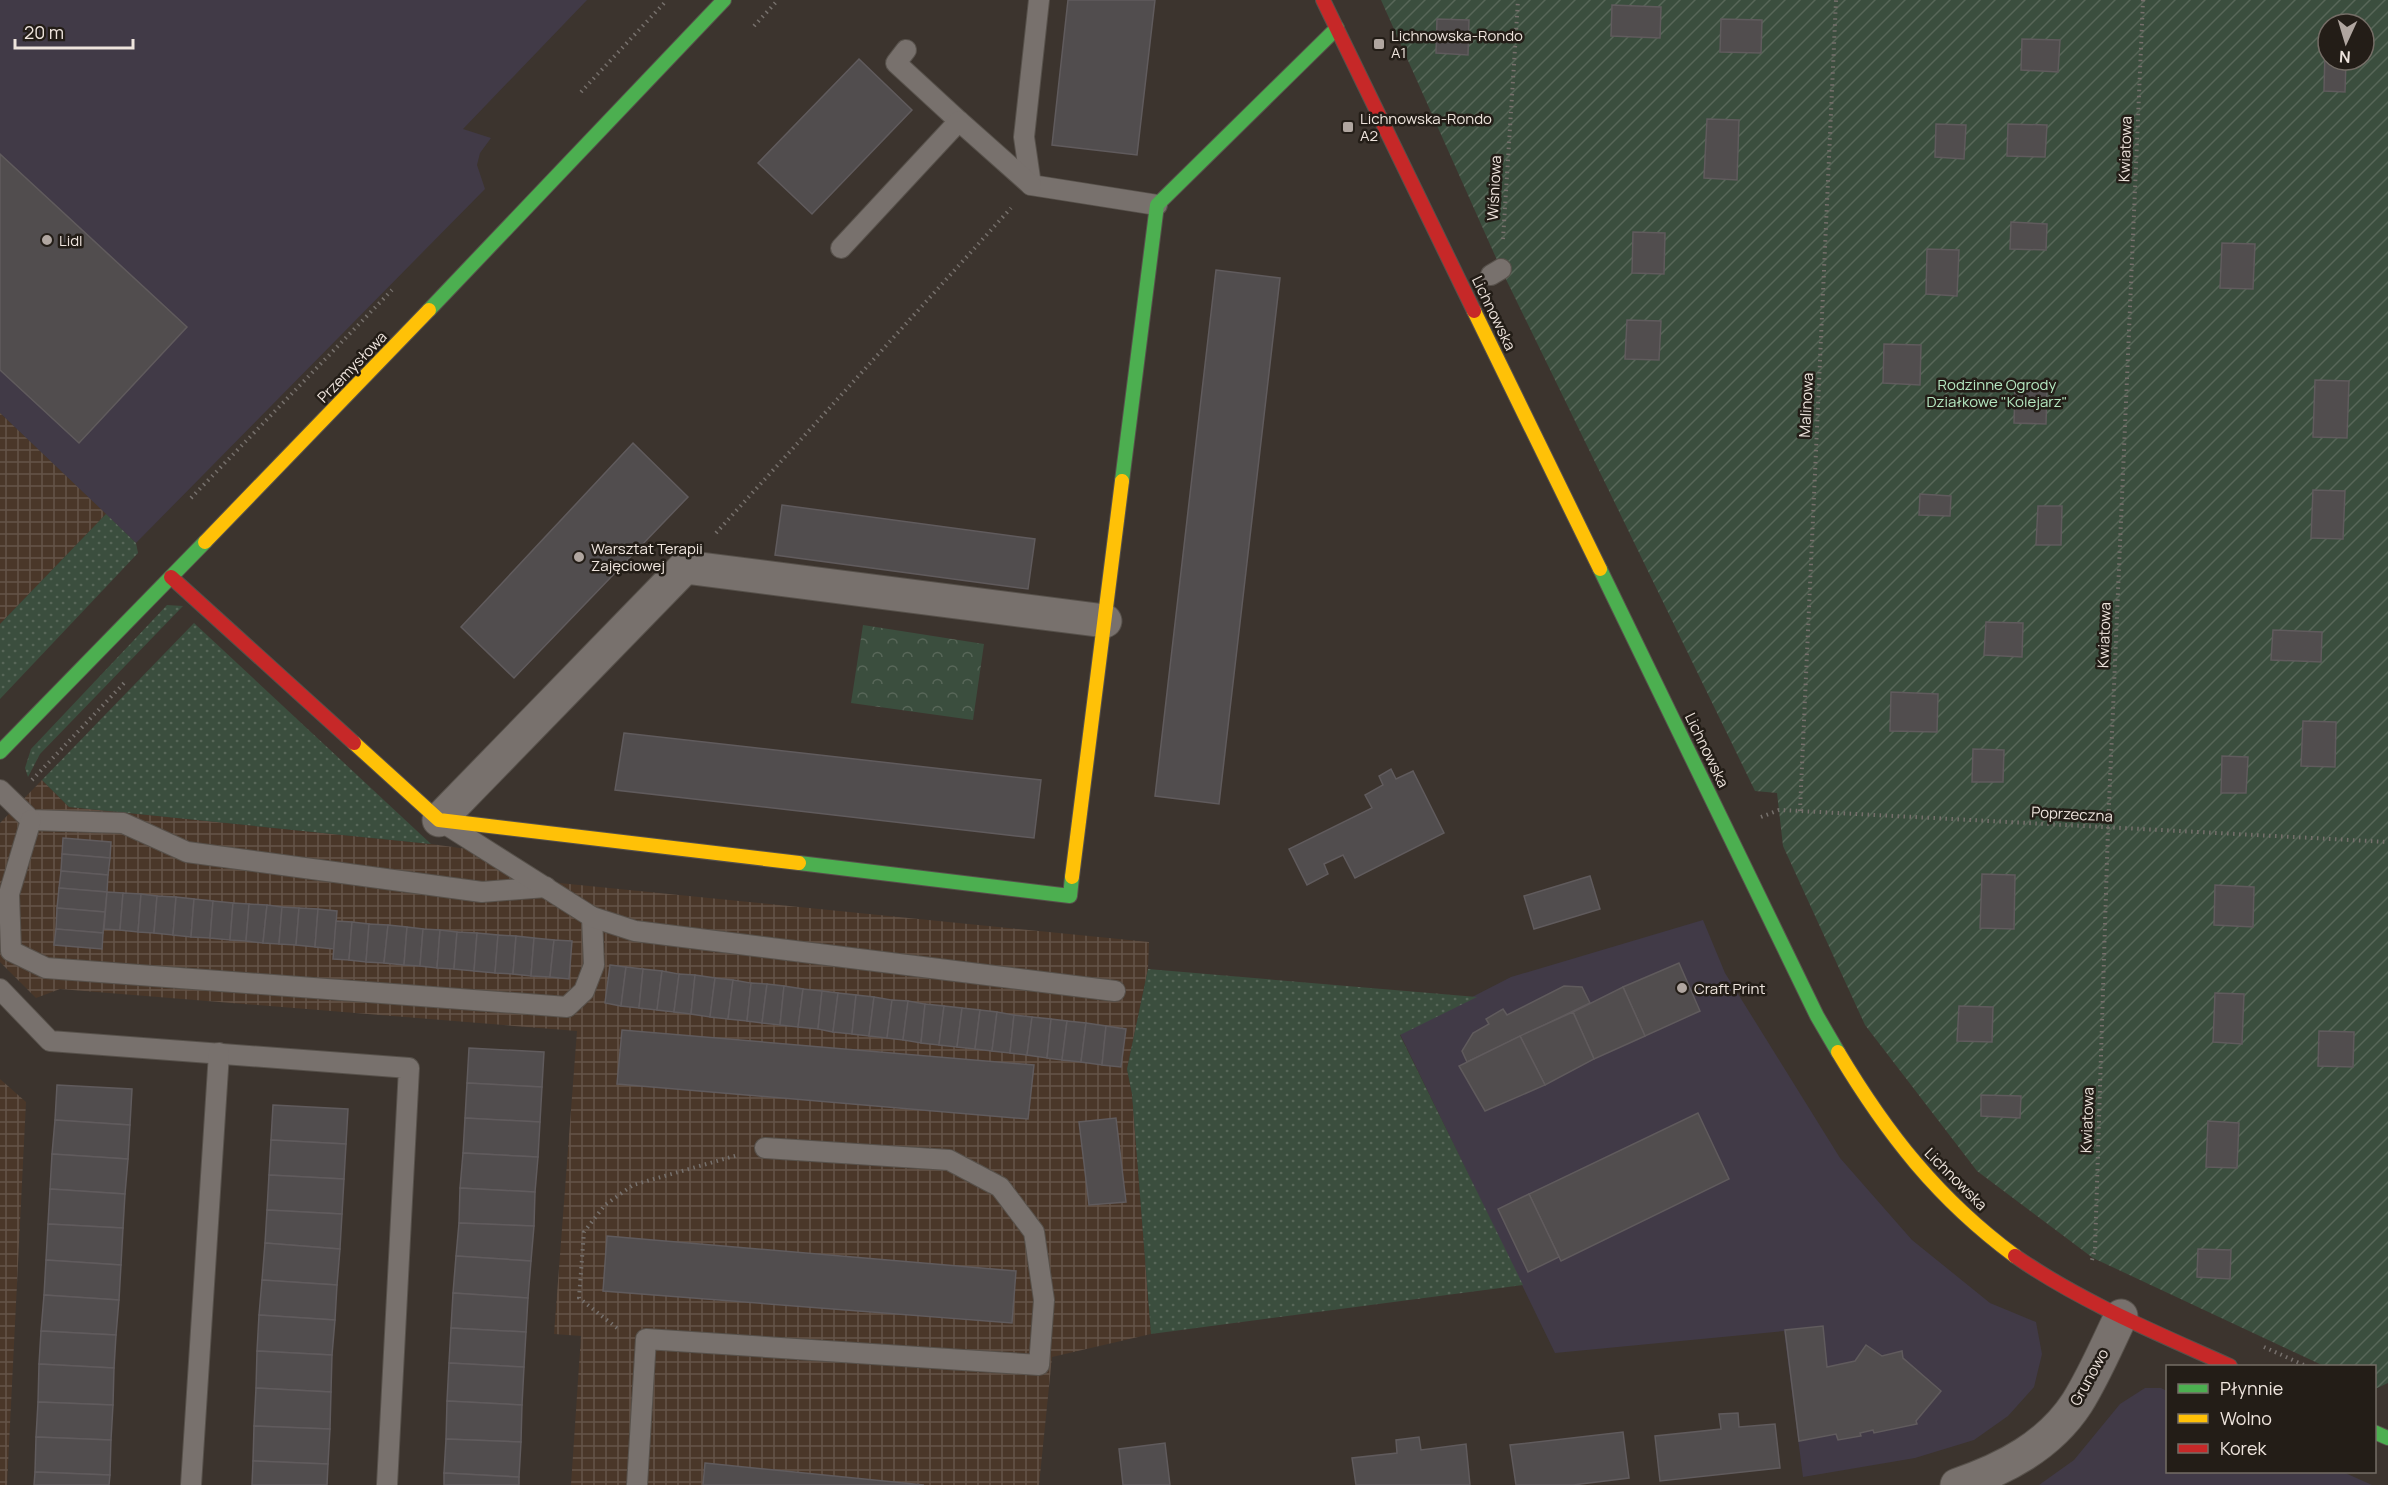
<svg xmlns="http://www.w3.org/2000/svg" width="2388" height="1485" viewBox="0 0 2388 1485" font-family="Manrope,sans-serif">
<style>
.commercial{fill:#413a47}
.industrial{fill:url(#industrial-grid)}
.grass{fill:url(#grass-dots)}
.forest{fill:url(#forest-crowns)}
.garden{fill:url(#garden-furrows);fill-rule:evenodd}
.building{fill:#514d4e;stroke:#605b5d;stroke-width:1.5}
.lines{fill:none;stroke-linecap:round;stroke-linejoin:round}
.lane-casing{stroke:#57514b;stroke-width:22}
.street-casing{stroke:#57514b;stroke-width:35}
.fast-casing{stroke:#57514b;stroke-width:16}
.slow-casing{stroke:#57514b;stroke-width:16}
.jam-casing{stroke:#57514b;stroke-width:16}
.path{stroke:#76706c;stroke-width:4;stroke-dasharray:1.5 4.5;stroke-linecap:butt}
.lane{stroke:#78716d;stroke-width:20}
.street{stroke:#78716d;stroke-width:33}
.fast{stroke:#4caf50;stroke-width:14}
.slow{stroke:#ffc107;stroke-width:14}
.jam{stroke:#c62828;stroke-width:14}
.poi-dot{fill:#b0a6a0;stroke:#231d17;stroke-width:2}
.labels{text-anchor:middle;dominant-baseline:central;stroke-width:5;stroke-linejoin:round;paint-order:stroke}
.poi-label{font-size:15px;fill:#eee4dd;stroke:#231d17;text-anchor:start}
.street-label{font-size:15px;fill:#eee4dd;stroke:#231d17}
.park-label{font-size:15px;fill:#b5e8c1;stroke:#231d17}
</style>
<defs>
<pattern id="industrial-grid" width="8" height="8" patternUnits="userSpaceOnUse" patternTransform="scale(1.5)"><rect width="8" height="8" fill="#4a3729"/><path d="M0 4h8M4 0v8" fill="none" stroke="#645448"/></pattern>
<pattern id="grass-dots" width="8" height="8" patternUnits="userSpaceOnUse" patternTransform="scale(1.5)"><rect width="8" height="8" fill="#3b4e3e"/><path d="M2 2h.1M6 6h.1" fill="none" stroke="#586759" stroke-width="1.8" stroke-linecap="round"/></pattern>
<pattern id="forest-crowns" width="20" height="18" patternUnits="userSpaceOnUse" patternTransform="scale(1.5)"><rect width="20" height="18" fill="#3b4e3e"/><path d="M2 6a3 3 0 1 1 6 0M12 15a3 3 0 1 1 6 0" fill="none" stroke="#586759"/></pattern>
<pattern id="garden-furrows" width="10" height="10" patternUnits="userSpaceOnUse" patternTransform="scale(1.5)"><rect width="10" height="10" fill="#3b4e3e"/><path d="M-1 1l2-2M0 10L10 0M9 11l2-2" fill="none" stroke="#586759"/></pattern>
</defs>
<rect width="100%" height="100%" fill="#3c342e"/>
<g class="commercial">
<polygon points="0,0 587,0 463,129 491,138 480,153 477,165 485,189 136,543 0,413"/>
<polygon points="1703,920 1725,973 1840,1158 1912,1240 1990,1303 2036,1322 2042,1354 2034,1387 2008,1416 1974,1440 1915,1458 1803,1477 1784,1331 1555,1353 1400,1034 1511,977"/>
<polygon points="2145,1388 2161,1388 2167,1391 2168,1472 2343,1472 2372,1485 2039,1485 2074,1460 2120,1404"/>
</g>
<g class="industrial">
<polygon points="0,413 106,514 0,624"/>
<polygon points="42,780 69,807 431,844 504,854 549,882 1149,942 1148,969 1127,1069 1132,1094 1151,1334 1052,1357 1039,1485 571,1485 581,1336 554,1334 577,1031 60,989 36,998 0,962 0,823"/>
<polygon points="0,1079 26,1102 7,1485 0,1485"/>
</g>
<g class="grass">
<polygon points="106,514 136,543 138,553 0,699 0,624"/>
<polygon points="167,605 183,606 40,754 28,777 25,768 31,749"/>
<polygon points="194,623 431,844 69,807 42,780"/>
<polygon points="1148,969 1477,997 1400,1035 1523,1285 1151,1334 1132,1094 1127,1069"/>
</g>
<polygon class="forest" points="863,625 984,644 973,720 851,703"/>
<path class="garden" d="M1381,0H2388V1383L2375,1389L2374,1366H2324L2093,1258L1977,1171L1865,1025L1783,846L1777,793L1755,791L1501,269ZM2328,24H2364V60H2328Z"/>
<g class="building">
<polygon points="1068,0 1155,0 1137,155 1052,145"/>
<polygon points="1612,5 1661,7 1660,38 1611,36"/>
<polygon points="1437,19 1469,20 1468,55 1436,53"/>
<polygon points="1721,19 1762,20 1761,53 1720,52"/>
<polygon points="2022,39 2060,40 2058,72 2021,70"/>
<polygon points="2325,49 2328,49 2328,60 2346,60 2345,92 2324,91"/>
<polygon points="859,59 912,110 812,214 758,163"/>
<polygon points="1707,119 1739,120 1737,180 1704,178"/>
<polygon points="1936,124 1966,125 1964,159 1935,157"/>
<polygon points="2008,124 2047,125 2045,157 2007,156"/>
<polygon points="0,154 187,327 79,443 0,370"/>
<polygon points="2011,222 2047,224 2046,250 2010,249"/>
<polygon points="1633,232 1665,233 1664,274 1632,273"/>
<polygon points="2222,243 2255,244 2253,289 2220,288"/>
<polygon points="1927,249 1959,250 1957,296 1926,294"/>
<polygon points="1216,270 1280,278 1219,804 1155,796"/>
<polygon points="1627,320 1661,321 1659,360 1625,359"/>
<polygon points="1884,344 1921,345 1920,385 1883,383"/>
<polygon points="2315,380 2349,381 2347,438 2313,437"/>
<polygon points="2015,388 2047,389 2046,424 2014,423"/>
<polygon points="633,443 688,497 514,678 461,627"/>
<polygon points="2313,490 2345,491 2343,539 2311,538"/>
<polygon points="1920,494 1951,496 1950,516 1919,515"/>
<polygon points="782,505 1035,539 1028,589 775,555"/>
<polygon points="2038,506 2062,506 2061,545 2036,545"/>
<polygon points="1986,622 2023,623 2022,657 1984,655"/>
<polygon points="2273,630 2322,632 2321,662 2271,660"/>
<polygon points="1891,692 1938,694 1937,732 1890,731"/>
<polygon points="2303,721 2336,722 2335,767 2301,766"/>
<polygon points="624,733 1041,780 1034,838 615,790"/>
<polygon points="1973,749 2004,750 2003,782 1972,782"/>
<polygon points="2222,756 2248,757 2246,793 2221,793"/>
<polygon points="1391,769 1396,779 1413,771 1444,833 1355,878 1343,855 1324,864 1328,874 1307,885 1289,849 1372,808 1365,795 1383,785 1379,776"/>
<polygon points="63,838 111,842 110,858 62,854"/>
<polygon points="62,854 110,858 108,875 61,871"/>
<polygon points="61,871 108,875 107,892 59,888"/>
<polygon points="1982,874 2015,875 2014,929 1980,928"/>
<polygon points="1590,876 1600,909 1534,929 1524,896"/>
<polygon points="2215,885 2254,887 2253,927 2214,925"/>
<polygon points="59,888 107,892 105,912 57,908"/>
<polygon points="107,892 123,893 120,930 104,929"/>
<polygon points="123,893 141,894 138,932 120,930"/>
<polygon points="141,894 157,896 154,933 138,932"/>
<polygon points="157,896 176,897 173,935 154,933"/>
<polygon points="176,897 194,899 191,937 173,935"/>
<polygon points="194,899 213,901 210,938 191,937"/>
<polygon points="213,901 233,903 230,940 210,938"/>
<polygon points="233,903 249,904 246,941 230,940"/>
<polygon points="249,904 267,905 263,943 246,941"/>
<polygon points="267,905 282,907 279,944 263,943"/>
<polygon points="282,907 299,908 296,945 279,944"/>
<polygon points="57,908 105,912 103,933 56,929"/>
<polygon points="299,908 318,909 315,947 296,945"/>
<polygon points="318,909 337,911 334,949 315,947"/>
<polygon points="336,921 352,922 349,960 333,959"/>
<polygon points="352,922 369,924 366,962 349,960"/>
<polygon points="369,924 388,925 384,963 366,962"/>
<polygon points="388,925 407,927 404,965 384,963"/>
<polygon points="407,927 423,929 420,966 404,965"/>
<polygon points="56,929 103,933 102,949 54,945"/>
<polygon points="423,929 440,930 437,968 420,966"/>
<polygon points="440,930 457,932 454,969 437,968"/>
<polygon points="457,932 477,933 474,971 454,969"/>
<polygon points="477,933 498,935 495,973 474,971"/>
<polygon points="498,935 516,936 513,974 495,973"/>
<polygon points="516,936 534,938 531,976 513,974"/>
<polygon points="534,938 554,940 550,977 531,976"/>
<polygon points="554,940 572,941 569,979 550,977"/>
<polygon points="1679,963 1700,1011 1645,1036 1623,987"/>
<polygon points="610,965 626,967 621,1006 605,1003"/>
<polygon points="626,967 643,969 639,1008 621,1006"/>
<polygon points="643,969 662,971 657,1010 639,1008"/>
<polygon points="662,971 679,974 674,1012 657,1010"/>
<polygon points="679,974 695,975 691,1014 674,1012"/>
<polygon points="695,975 715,978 710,1017 691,1014"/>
<polygon points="715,978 733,980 728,1019 710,1017"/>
<polygon points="733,980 751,983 747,1021 728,1019"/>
<polygon points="751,983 767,984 762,1023 747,1021"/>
<polygon points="767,984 784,986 780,1025 762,1023"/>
<polygon points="784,986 803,989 798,1027 780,1025"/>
<polygon points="1564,986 1582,987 1590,1003 1467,1062 1462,1051 1473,1033 1489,1024 1486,1019 1503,1009 1507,1015"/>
<polygon points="1623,987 1645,1036 1594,1059 1573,1012"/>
<polygon points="803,989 822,991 818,1029 798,1027"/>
<polygon points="822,991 838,993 833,1032 818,1029"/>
<polygon points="838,993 856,995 852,1034 833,1032"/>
<polygon points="2215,993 2244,994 2242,1044 2213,1042"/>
<polygon points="856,995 874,997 869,1036 852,1034"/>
<polygon points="874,997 892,1000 887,1038 869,1036"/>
<polygon points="892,1000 908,1001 903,1040 887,1038"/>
<polygon points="908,1001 925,1004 921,1043 903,1040"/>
<polygon points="925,1004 944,1006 939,1045 921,1043"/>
<polygon points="944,1006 962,1008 957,1047 939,1045"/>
<polygon points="1959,1006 1993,1007 1992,1042 1957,1041"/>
<polygon points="962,1008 980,1010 975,1049 957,1047"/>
<polygon points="980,1010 997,1012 992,1051 975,1049"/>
<polygon points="997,1012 1014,1015 1010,1053 992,1051"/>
<polygon points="1573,1012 1594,1059 1545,1085 1520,1036"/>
<polygon points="1014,1015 1032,1017 1027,1055 1010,1053"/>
<polygon points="1032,1017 1051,1019 1047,1058 1027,1055"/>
<polygon points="1051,1019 1067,1021 1062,1060 1047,1058"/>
<polygon points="1067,1021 1086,1023 1081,1062 1062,1060"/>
<polygon points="1086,1023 1106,1026 1102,1065 1081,1062"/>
<polygon points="1106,1026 1126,1029 1121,1067 1102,1065"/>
<polygon points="622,1030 1034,1065 1028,1119 617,1084"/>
<polygon points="2319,1031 2354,1032 2353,1067 2318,1066"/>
<polygon points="1520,1036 1545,1085 1485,1111 1459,1066"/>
<polygon points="469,1048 544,1052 542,1087 467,1083"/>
<polygon points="467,1083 542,1087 540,1122 465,1118"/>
<polygon points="57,1085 132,1089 130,1125 55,1120"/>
<polygon points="1981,1095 2021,1096 2020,1118 1981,1116"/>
<polygon points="273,1105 348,1109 346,1144 271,1140"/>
<polygon points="1698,1113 1729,1179 1561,1261 1529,1194"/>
<polygon points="465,1118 540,1122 538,1157 463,1153"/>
<polygon points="1116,1118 1126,1202 1089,1205 1079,1122"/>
<polygon points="55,1120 130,1125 128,1159 52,1154"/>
<polygon points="2208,1121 2239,1123 2237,1168 2206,1167"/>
<polygon points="271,1140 346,1144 344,1179 269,1175"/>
<polygon points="463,1153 538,1157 535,1192 460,1188"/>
<polygon points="52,1154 128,1159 125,1194 50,1189"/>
<polygon points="269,1175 344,1179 342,1214 267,1210"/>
<polygon points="460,1188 535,1192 534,1226 459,1223"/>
<polygon points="50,1189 125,1194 123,1228 48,1224"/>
<polygon points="1529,1194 1559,1257 1528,1272 1498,1209"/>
<polygon points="267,1210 342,1214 340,1249 265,1243"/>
<polygon points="459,1223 534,1226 531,1261 456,1256"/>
<polygon points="48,1224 123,1228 121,1265 46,1260"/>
<polygon points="607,1236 1016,1271 1012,1323 603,1291"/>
<polygon points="265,1243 340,1249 337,1285 262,1280"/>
<polygon points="2198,1249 2231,1250 2230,1279 2197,1277"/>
<polygon points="456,1256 531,1261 528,1298 453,1293"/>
<polygon points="46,1260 121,1265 119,1300 44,1295"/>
<polygon points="262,1280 337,1285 335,1320 259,1315"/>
<polygon points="453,1293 528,1298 526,1332 451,1328"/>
<polygon points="44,1295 119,1300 116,1335 41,1331"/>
<polygon points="259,1315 335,1320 332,1355 257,1351"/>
<polygon points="1823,1326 1827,1367 1855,1361 1866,1345 1882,1356 1902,1351 1903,1358 1941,1391 1916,1421 1917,1424 1874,1433 1873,1430 1860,1433 1861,1436 1838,1440 1836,1434 1799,1441 1785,1330"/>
<polygon points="451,1328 526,1332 524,1367 449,1363"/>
<polygon points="41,1331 116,1335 114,1368 39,1364"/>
<polygon points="257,1351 332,1355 331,1392 256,1388"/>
<polygon points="449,1363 524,1367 522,1405 447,1401"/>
<polygon points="39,1364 114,1368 113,1405 38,1402"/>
<polygon points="256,1388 331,1392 330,1429 254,1426"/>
<polygon points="447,1401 522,1405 521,1442 446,1439"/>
<polygon points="38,1402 113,1405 111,1440 36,1437"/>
<polygon points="1738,1413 1739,1427 1775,1424 1780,1468 1660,1481 1655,1436 1721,1429 1719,1414"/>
<polygon points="254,1426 330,1429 328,1464 253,1461"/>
<polygon points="1623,1432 1629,1478 1573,1485 1516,1485 1510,1445"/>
<polygon points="36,1437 111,1440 110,1475 35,1472"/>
<polygon points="1419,1437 1421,1450 1466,1444 1470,1485 1356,1485 1352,1458 1397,1453 1396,1440"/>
<polygon points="446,1439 521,1442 519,1477 444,1473"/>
<polygon points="1165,1443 1170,1485 1123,1485 1119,1449"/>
<polygon points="253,1461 328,1464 327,1485 252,1485"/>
<polygon points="705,1463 924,1485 703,1485"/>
<polygon points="35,1472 110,1475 109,1485 34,1485"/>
<polygon points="444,1473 519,1477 519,1485 444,1485"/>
</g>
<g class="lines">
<defs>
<g id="lane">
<polyline points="1039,0 1024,137 1031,185 1157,205"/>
<polyline points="906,50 896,63 959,121"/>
<polyline points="841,248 959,121 1031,185"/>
<polyline points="1491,275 1501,269"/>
<polyline points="0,790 31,820 123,823 187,852 482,892 546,887"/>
<polyline points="31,820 9,894 11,951 46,968 567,1007 584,991 594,965 592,917"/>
<polyline points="450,827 592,917 635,931 1115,991"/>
<polyline points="0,989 50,1041 409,1068 387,1485"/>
<polyline points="191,1485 219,1053"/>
<polyline points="637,1485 646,1339 1039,1365 1044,1300 1034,1232 1000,1187 949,1160 765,1148"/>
</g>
<g id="street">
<polyline points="439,820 685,567 1105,621"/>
<path d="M1957,1485C2004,1469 2049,1446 2077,1403C2094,1376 2107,1345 2121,1316"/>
</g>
<g id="fast">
<polyline points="429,310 724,0"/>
<polyline points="1122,481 1157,205 1337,28"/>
<polyline points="1600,569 1817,1016 1838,1052"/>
<polyline points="0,752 205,542"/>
<polyline points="799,863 1070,896 1072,877"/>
<polyline points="2374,1432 2388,1438"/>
</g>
<g id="slow">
<polyline points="1474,311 1600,569"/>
<polyline points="205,542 429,310"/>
<polyline points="354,743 439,820 799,863"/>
<polyline points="1072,877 1122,481"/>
<path d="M1838,1052C1887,1134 1938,1199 2015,1256"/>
</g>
<g id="jam">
<polyline points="1323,0 1474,311"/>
<polyline points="171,577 354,743"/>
<path d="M2015,1256C2081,1302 2157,1333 2230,1366"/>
</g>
</defs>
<use href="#lane" class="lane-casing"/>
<use href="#street" class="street-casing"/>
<use href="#fast" class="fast-casing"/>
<use href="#slow" class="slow-casing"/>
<use href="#jam" class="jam-casing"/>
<g class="path">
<polyline points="754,26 778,0"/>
<polyline points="581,92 667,0"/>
<polyline points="1503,239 1518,0"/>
<polyline points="191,498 392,290"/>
<polyline points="716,533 1011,208"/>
<polyline points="32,780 126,681"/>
<polyline points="1800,811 1836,0"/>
<polyline points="1761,817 1779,810 1800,811 2388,842"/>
<polyline points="2092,1260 2095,1249 2108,828 2143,0"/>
<polyline points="617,1328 579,1298 584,1232 605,1205 633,1185 738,1155"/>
<polyline points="2264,1347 2306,1366"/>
</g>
<use href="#lane" class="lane"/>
<use href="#street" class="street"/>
<use href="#fast" class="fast"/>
<use href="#slow" class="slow"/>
<use href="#jam" class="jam"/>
</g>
<g class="poi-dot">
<rect x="1373" y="38" width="12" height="12" rx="3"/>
<rect x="1342" y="121" width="12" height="12" rx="3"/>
<circle cx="47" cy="240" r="6"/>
<circle cx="579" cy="557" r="6"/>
<circle cx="1682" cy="988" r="6"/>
</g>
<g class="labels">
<g class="poi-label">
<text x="1391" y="35">Lichnowska-Rondo<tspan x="1391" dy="17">A1</tspan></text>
<text x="1360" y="118">Lichnowska-Rondo<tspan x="1360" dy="17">A2</tspan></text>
<text x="59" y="240">Lidl</text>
<text x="591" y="548">Warsztat Terapii<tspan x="591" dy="17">Zajęciowej</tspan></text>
<text x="1694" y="988">Craft Print</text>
</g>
<g class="street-label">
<text transform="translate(2125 149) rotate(-88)">Kwiatowa</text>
<text transform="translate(1494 188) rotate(-87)">Wiśniowa</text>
<text transform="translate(1494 313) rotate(64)">Lichnowska</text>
<text transform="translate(352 367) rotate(-46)">Przemysłowa</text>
<text transform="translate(1806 405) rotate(-87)">Malinowa</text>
<text transform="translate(2104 635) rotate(-88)">Kwiatowa</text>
<text transform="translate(1707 750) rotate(64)">Lichnowska</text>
<text transform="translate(2072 814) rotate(3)">Poprzeczna</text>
<text transform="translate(2087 1120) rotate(-88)">Kwiatowa</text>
<text transform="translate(1956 1179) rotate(45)">Lichnowska</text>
<text transform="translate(2089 1377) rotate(-61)">Grunowo</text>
</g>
<g class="park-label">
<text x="1997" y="384">Rodzinne Ogrody<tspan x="1997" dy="17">Działkowe "Kolejarz"</tspan></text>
</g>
</g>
<rect x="2166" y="1365" width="210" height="108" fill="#231d17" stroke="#746d66" stroke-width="1.5"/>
<rect x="2178" y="1384" width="30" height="9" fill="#4caf50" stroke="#746d66" stroke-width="1.5"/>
<text x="2220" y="1395" font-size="18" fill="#eee4dd">Płynnie</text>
<rect x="2178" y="1414" width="30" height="9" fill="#ffc107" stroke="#746d66" stroke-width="1.5"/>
<text x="2220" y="1425" font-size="18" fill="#eee4dd">Wolno</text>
<rect x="2178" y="1444" width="30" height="9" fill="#c62828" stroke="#746d66" stroke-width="1.5"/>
<text x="2220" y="1455" font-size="18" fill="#eee4dd">Korek</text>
<g transform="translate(2346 42) rotate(184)"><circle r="28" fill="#231d17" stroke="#746d66" stroke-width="1.5"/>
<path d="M0-4.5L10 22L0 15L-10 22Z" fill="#b0a6a0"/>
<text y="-9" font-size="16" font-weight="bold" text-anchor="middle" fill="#eee4dd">N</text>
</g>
<path d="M15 39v9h118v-9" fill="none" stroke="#eee4dd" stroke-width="3"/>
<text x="24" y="39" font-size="18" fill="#eee4dd" stroke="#231d17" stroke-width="4.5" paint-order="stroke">20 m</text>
</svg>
